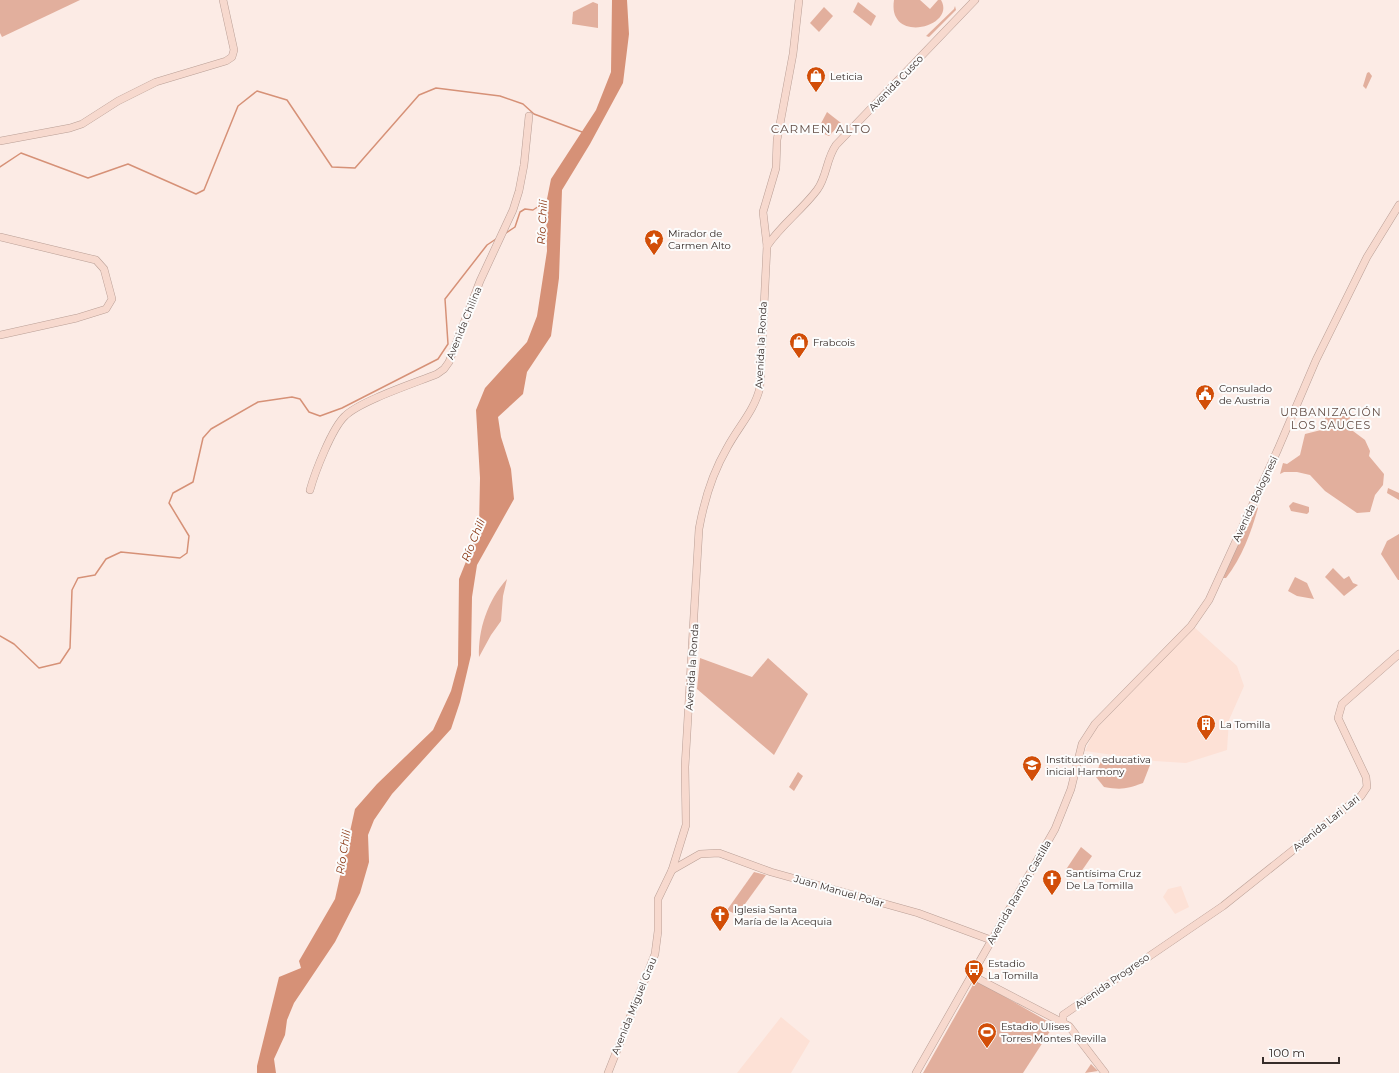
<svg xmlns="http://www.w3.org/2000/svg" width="1399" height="1073" viewBox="0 0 1399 1073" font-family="Montserrat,sans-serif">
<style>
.built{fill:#fde1d6}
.green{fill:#e2af9d}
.water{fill:#d69177}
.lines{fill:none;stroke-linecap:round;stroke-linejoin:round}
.stream{stroke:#d69177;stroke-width:1.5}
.secondary-casing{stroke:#b99f96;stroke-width:8}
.secondary{stroke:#f7d9ce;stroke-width:7}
.labels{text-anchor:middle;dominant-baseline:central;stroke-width:4;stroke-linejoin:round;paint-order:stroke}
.poi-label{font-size:10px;fill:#362c29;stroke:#fcfcfc;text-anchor:start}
.street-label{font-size:10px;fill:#362c29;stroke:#fcfcfc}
.water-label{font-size:11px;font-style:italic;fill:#893613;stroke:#fcfcfc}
.neighbourhood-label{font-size:11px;letter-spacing:1px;fill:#624c44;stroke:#fcfcfc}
.quarter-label{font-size:12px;letter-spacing:1px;fill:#624c44;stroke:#fcfcfc}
</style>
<rect width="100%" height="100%" fill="#fcebe5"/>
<g class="built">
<polygon points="1194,627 1237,666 1244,686 1229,720 1227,750 1186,763 1155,761 1085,751 1094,731"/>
<polygon points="1181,886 1189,907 1175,914 1163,897 1168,889"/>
<polygon points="781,1017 810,1041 791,1073 737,1073"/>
</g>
<g class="green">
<polygon points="0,0 80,0 2,37 0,33"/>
<path d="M894,0H920L930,9L938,0H941C957,27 887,45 894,0Z"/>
<polygon points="593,2 598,4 598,28 572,24 573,12"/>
<polygon points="858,2 876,16 871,26 853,12"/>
<polygon points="955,6 956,10 929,37 926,36 954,9"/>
<polygon points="824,7 833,16 819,32 810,23"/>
<polygon points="1369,72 1372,76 1366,89 1363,86 1367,73"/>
<polygon points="827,112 841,123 829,136 817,131"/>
<polygon points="1325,414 1350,414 1349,428 1365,440 1370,451 1369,456 1384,474 1383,485 1375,495 1370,512 1357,513 1325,491 1310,475 1297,472 1284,472 1280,474 1283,463 1287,464 1300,455 1305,434 1325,429"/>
<polygon points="1388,488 1399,493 1399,500 1387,493"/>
<polygon points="1293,502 1309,507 1309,512 1307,514 1291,511 1289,506"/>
<path d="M1255,506L1258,508C1251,533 1242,557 1226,578H1222Z"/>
<polygon points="1399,534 1399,580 1398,580 1381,554 1387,541"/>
<polygon points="1333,568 1344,579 1349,576 1353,583 1358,585 1344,596 1325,577"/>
<polygon points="1295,577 1307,583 1314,599 1297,596 1288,591"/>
<path d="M507,579L503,596L501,621L491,635L479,657C478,629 488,600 507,579Z"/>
<polygon points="700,658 752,677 768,658 808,694 774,755 697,689"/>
<path d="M1100,762L1150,765L1143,783C1127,789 1121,790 1104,787L1096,777Z"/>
<polygon points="798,772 803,776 794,791 789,787"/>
<polygon points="1081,847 1092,856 1076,879 1065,871"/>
<polygon points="754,872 766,875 737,915 727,910"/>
<polygon points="979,982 1054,1025 1023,1073 923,1073 974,983"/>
<polygon points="1091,1064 1098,1071 1085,1073"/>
</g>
<polygon class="water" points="612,0 627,0 629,34 623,83 590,144 562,190 559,278 551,336 527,372 523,394 498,417 501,437 511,469 514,499 477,565 472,597 471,655 460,702 451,729 392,794 374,820 368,835 369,862 360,893 335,942 294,1003 287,1020 285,1035 274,1059 276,1073 257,1073 257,1066 279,977 301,968 299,961 335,899 355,809 377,784 433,730 451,691 458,665 459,579 479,529 480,478 476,410 485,388 527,342 537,316 547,251 546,204 551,179 596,110 611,72"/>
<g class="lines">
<g class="stream">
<polyline points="0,167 21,153 88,178 128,164 196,194 204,190 238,106 257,91 287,100 332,167 355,168 419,95 436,88 500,96 523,104 534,114 582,132"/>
<polyline points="506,233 515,227 520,212 525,209 533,210 548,200"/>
<polyline points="0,636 14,644 39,668 60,663 70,648 72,590 78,578 95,575 106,559 121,552 180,558 187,553 189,536 169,503 173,493 193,482 203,438 211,429 258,402 292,397 300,399 309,412 320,416 342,408 438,359 448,344 445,299 487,245 496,239"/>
</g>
<defs>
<g id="secondary">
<polyline points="0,141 70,128 82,124 118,101 156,82 226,61 232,57 234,50 223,0"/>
<polyline points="0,237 96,260 104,269 112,299 106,309 77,318 0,335"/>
<path d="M767,246C781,225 802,210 817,190C827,177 826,159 836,145L975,0"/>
<path d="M310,490C315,472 332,428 345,416C360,401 415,383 437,374L444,369L449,362L480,281L513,210L519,191L524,165L529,116"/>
<polyline points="672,870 700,854 719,853 771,872 918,913 991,940"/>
<polyline points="971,975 1069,1026 1105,1073"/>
<polyline points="1063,1023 1063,1015 1223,906 1361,796 1367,787 1366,777 1338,718 1342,704 1399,654"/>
<path d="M608,1073L655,954L658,931V899L672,870L686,825L685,767L699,529C704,501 713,472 727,448C738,427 755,410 760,387L767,246L763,212L776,168L777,140L793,54L799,0"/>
<polyline points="916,1073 1055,829 1071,789 1082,744 1095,724 1191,626 1209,600 1278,449 1316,360 1367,257 1399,205"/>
</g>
</defs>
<use href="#secondary" class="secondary-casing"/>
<use href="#secondary" class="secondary"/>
</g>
<defs>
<symbol id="shop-pin" viewBox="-11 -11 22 30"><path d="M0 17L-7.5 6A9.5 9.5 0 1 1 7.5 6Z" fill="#d24e08" stroke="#fcfcfc"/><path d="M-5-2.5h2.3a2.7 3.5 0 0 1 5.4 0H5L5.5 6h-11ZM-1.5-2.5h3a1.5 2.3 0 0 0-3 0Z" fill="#fff"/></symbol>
<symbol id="sight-pin" viewBox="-11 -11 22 30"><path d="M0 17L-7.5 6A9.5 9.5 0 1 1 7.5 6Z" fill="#d24e08" stroke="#fcfcfc"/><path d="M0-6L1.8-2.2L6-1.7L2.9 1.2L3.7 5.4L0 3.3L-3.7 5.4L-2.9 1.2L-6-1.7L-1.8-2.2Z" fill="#fff"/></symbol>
<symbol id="civic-pin" viewBox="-11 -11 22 30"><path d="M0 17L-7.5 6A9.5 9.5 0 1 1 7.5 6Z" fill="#d24e08" stroke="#fcfcfc"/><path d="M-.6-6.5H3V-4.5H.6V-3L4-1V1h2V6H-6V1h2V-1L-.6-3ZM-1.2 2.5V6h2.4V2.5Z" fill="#fff"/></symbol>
<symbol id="building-pin" viewBox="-11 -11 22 30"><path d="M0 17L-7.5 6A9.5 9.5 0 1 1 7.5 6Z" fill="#d24e08" stroke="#fcfcfc"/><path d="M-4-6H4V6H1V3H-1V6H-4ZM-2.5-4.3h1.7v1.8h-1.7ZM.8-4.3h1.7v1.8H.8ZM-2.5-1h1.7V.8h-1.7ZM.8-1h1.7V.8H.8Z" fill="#fff"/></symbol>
<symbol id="school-pin" viewBox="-11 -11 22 30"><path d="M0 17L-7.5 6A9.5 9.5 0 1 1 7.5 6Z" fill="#d24e08" stroke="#fcfcfc"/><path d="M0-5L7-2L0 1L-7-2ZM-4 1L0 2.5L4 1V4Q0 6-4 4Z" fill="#fff"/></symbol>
<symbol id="church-pin" viewBox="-11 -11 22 30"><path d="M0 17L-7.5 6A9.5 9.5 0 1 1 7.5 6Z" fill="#d24e08" stroke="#fcfcfc"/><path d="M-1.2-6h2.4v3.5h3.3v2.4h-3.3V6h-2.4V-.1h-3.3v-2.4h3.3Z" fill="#fff"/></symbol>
<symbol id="bus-pin" viewBox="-11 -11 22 30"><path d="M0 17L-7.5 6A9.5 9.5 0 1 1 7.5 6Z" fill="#d24e08" stroke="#fcfcfc"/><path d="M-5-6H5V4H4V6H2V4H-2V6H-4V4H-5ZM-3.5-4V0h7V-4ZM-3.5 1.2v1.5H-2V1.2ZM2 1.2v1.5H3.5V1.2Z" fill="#fff"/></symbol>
<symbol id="stadium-pin" viewBox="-11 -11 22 30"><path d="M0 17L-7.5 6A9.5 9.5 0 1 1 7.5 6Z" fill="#d24e08" stroke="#fcfcfc"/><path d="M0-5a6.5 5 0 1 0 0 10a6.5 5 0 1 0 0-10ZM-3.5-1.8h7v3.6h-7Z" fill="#fff"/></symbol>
</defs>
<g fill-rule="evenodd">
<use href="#shop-pin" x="805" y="65" width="22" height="30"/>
<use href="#sight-pin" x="643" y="228" width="22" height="30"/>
<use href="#shop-pin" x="788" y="331" width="22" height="30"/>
<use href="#civic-pin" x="1194" y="383" width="22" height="30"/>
<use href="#building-pin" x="1195" y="713" width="22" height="30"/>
<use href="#school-pin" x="1021" y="754" width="22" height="30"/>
<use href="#church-pin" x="1041" y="868" width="22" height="30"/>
<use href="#church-pin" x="709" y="904" width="22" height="30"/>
<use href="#bus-pin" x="963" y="958" width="22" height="30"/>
<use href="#stadium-pin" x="976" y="1021" width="22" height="30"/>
</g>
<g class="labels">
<g class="poi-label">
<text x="830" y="76">Leticia</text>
<text x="668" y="233">Mirador de<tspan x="668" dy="12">Carmen Alto</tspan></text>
<text x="813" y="342">Frabcois</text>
<text x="1219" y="388">Consulado<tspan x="1219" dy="12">de Austria</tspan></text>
<text x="1220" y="724">La Tomilla</text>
<text x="1046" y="759">Institución educativa<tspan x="1046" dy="12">inicial Harmony</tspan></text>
<text x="1066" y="873">Santísima Cruz<tspan x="1066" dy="12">De La Tomilla</tspan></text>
<text x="734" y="909">Iglesia Santa<tspan x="734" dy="12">María de la Acequia</tspan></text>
<text x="988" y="963">Estadio<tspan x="988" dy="12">La Tomilla</tspan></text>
<text x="1001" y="1026">Estadio Ulises<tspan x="1001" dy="12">Torres Montes Revilla</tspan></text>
</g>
<g class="street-label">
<text transform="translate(896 83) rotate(-46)">Avenida Cusco</text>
<text transform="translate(464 323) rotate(-68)">Avenida Chilina</text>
<text transform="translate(761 345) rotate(-87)">Avenida la Ronda</text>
<text transform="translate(1255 499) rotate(-65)">Avenida Bolognesi</text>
<text transform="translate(692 667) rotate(-86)">Avenida la Ronda</text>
<text transform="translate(1326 823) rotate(-39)">Avenida Lari Lari</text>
<text transform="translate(839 891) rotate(16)">Juan Manuel Polar</text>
<text transform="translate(1019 892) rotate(-60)">Avenida Ramón Castilla</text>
<text transform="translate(1112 981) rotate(-35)">Avenida Progreso</text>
<text transform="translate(634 1006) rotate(-68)">Avenida Miguel Grau</text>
</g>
<g class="water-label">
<text transform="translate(542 222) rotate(-87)">Río Chili</text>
<text transform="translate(473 540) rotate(-68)">Río Chili</text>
<text transform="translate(343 852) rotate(-81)">Río Chili</text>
</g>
<g class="neighbourhood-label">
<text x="1331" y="412">URBANIZACIÓN<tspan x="1331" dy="13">LOS SAUCES</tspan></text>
</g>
<g class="quarter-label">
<text x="821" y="128">CARMEN ALTO</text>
</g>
</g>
<path d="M1263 1057v6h76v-6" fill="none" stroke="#362c29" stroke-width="2"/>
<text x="1269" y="1057" font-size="12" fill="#362c29" stroke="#fcfcfc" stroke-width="3" paint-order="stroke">100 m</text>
</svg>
